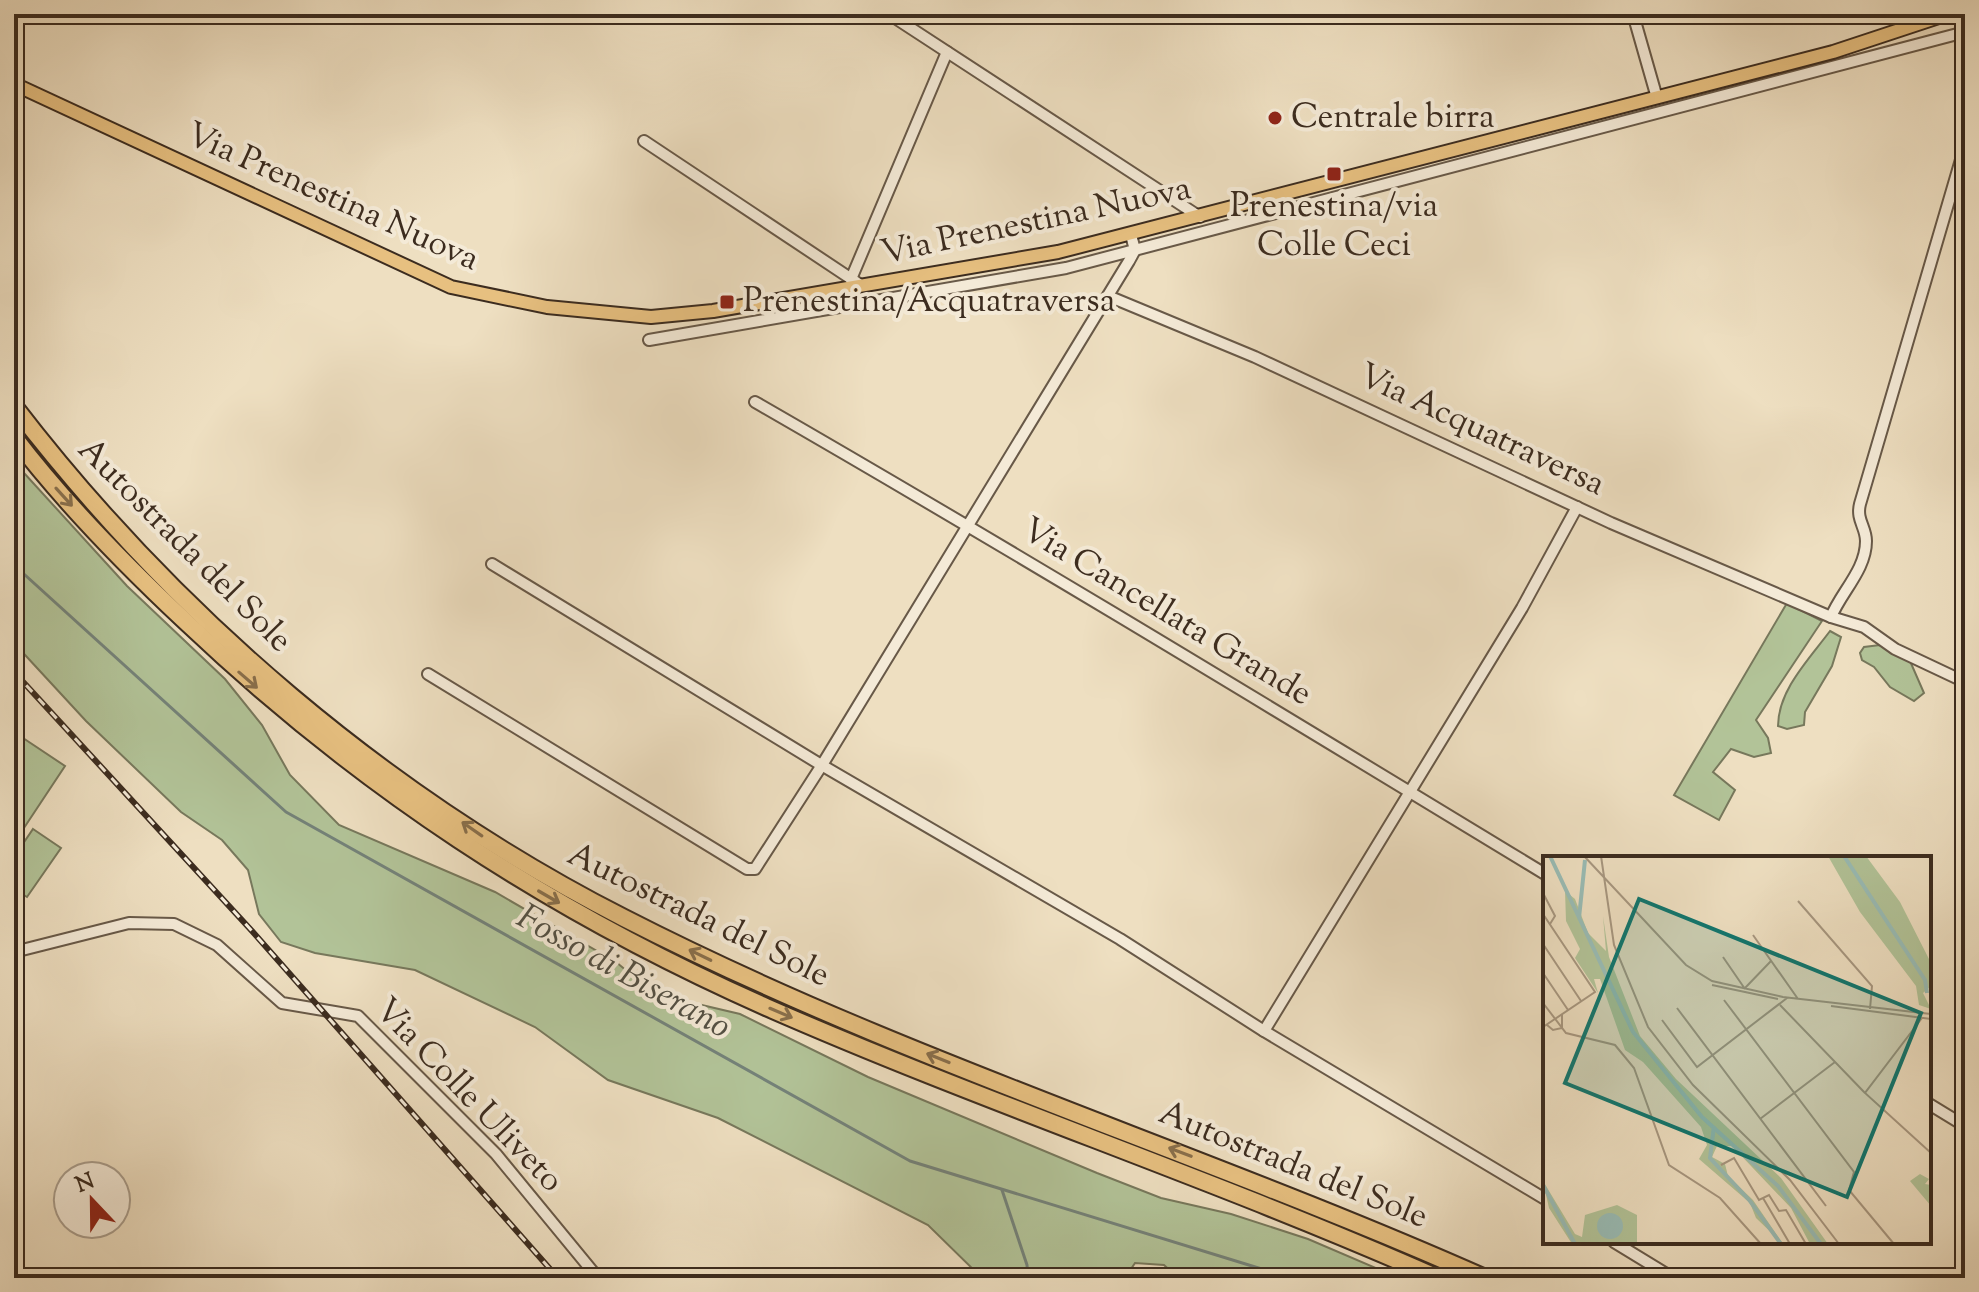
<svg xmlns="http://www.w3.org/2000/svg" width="1979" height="1292" viewBox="0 0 1979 1292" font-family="'Sorts Mill Goudy',serif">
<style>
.green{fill:#b2c398;stroke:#77785c;stroke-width:2}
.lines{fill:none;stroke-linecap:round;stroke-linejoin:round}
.stream{stroke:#748279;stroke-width:3}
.minor-casing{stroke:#685948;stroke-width:14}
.major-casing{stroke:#3c2c1f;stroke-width:16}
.highway-casing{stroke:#3c2c1f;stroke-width:20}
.minor{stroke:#f4ead7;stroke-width:10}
.major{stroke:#e7c080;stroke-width:12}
.highway{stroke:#e7c080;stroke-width:16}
.rail-casing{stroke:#3c2c1f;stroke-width:6}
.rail{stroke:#f4ead7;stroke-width:3;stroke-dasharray:9;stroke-linecap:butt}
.oneway{stroke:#896f4b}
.poi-dot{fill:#8f2418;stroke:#f4ead7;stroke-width:3}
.labels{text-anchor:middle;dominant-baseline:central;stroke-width:8;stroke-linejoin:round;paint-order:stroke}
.poi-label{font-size:34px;fill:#3c2c1f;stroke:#f4ead7;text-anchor:start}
.street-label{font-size:34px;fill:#3c2c1f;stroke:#f4ead7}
.water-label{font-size:36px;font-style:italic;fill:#535044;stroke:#f4ead7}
.inset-river{fill:none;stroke:#99bcb5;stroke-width:4}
.inset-road{fill:none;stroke:#a79780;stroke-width:2}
.view{fill:#0f766e;fill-opacity:0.15;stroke:#0f766e;stroke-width:4}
.inset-edge{fill:none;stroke:#3c2c1f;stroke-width:4}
</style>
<rect width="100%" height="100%" fill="#eedfc1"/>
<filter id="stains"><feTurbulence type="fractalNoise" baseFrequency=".0025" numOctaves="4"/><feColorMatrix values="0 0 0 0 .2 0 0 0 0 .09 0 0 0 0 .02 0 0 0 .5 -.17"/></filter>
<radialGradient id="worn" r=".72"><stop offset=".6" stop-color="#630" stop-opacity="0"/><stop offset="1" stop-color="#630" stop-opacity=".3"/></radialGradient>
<g class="green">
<polygon points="14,462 127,586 225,679 262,725 290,775 339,825 495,892 616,962 655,994 740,1014 868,1077 1097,1173 1161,1198 1231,1214 1308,1239 1399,1278 1178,1278 1164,1265 1135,1263 1125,1278 982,1278 928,1225 718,1118 608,1080 535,1027 415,970 315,953 281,942 259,914 248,870 222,840 181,812 86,721 14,643"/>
<polygon points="1787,603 1822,621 1756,720 1768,738 1771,753 1754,757 1731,749 1713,772 1735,790 1719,820 1674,795"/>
<path d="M1830,631L1841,637L1832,666L1805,712L1804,725L1787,729L1778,726C1778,690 1810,658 1830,631Z"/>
<polygon points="1880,645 1910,661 1924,693 1914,701 1890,687 1874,667 1862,660 1860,653 1864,647"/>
<polygon points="14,732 65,766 14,843"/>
<polygon points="33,829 61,848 27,897 14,889 14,857"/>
</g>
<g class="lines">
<g class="stream">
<polyline points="14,565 286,812 910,1161 1291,1278"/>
<polyline points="1002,1190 1027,1265 1028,1278"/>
</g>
<defs>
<g id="minor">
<polyline points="889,14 1200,217"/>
<polyline points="1633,14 1657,98"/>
<polyline points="644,141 862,286"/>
<path d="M1965,146L1860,504C1856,520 1866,527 1866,541C1866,570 1841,592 1831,617L1864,627L1895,649L1965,682"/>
<polyline points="851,279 947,52"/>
<polyline points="1108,296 1255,357 1611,523 1831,617"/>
<polyline points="649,340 1066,268 1965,32"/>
<path d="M755,402C1021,555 1283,715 1545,874"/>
<polyline points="492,564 818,763 1120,939 1264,1031 1545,1199"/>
<polyline points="428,674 747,869 755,869 822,765 1129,261 1135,250 1131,235"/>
<polyline points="14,952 129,923 174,924 217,945 282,1003 358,1016 496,1154 598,1278"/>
<polyline points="1264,1031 1522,608 1577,507"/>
<polyline points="1929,1104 1965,1126"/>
<polyline points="1614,1242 1673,1278"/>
</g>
<polyline id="major" points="14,84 451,287 547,307 651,317 713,311 1058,252 1833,52 1948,14"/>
<g id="highway">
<path d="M14,406C176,617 387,797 624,918C901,1060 1201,1152 1485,1278"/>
<path d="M14,437C65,504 124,564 186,622C359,786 547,910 766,1007C987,1104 1217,1180 1438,1278"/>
</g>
</defs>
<use href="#minor" class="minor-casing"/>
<use href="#major" class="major-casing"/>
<use href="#highway" class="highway-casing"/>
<use href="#minor" class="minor"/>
<use href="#major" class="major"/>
<use href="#highway" class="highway"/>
<defs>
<polyline id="rail" points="14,672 252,931 558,1278"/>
</defs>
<use href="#rail" class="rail-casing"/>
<use href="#rail" class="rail"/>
</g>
<defs><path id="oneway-shaft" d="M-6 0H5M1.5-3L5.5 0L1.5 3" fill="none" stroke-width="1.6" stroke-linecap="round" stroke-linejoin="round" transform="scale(2)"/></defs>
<g class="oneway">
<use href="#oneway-shaft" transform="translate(64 497) rotate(48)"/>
<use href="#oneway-shaft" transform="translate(248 680) rotate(41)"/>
<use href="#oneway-shaft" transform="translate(472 829) rotate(-145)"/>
<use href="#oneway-shaft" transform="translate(549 897) rotate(30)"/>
<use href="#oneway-shaft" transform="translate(700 955) rotate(-154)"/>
<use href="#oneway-shaft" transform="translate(781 1013) rotate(23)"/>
<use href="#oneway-shaft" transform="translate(938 1058) rotate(-158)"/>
<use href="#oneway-shaft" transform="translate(1180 1152) rotate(-159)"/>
</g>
<g class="poi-dot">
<circle cx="1275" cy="118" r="8"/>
<rect x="1326" y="166" width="16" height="16" rx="4"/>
<rect x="719" y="294" width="16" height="16" rx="4"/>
</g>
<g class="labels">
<g class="poi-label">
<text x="1291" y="118">Centrale birra</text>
<text x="1334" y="207" text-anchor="middle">Prenestina/via<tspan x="1334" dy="39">Colle Ceci</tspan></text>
<text x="743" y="302">Prenestina/Acquatraversa</text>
</g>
<g class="street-label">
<text transform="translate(332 198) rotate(24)">Via Prenestina Nuova</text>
<text transform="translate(1036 222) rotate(-12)">Via Prenestina Nuova</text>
<text transform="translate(1481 431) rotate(25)">Via Acquatraversa</text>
<text transform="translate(184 546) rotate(45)">Autostrada del Sole</text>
<text transform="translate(1166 613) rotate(31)">Via Cancellata Grande</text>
<text transform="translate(698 916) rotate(26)">Autostrada del Sole</text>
<text transform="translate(468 1096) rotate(46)">Via Colle Uliveto</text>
<text transform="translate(1293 1166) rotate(22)">Autostrada del Sole</text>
</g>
<g class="water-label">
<text transform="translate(623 973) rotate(29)">Fosso di Biserano</text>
</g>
</g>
<g transform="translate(1543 856)">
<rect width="388" height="388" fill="#eedfc1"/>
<path d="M285,0H323L357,46L388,107V130L380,137L388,153L376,149L373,130L317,56ZM22,35L32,43L45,77L63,95L60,60L66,101L97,180L133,223L238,322L285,388H267L248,352L189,290H174L169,301L182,308L185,320L210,344L240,388L213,362L207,347L156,303L164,289L158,271L100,206L82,194L57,123H51L55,137L32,102L37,93L23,65ZM377,318L386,323L382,328L388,329V350L367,325ZM0,325L32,378L39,381L42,359L74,349L94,359V386L29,388L6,352Z" fill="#b2c398"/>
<path d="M54 370a13 13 0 1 1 26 0a13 13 0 1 1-26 0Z" fill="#99bcb5"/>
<path class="inset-river" d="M7,0L90,176L159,261L235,330L278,388M301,0L382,124L384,137M36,62L42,4M171,270L167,302L207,345L238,388M0,329L32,388"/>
<path class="inset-road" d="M41,0L143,109L169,125L240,141L388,158M58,0L71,89L105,171L150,229L247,324L296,388M0,37L12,60L7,68M255,45L329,130L327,153M0,58L52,136L0,171M210,79L255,143M0,88L38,145M180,101L202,133M0,117L25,154M169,129L235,143M202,132L228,105M181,144L311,316L306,334L351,388M0,147L23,177L72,189L91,212L126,309L177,342L218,388M237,149L322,237M288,150L388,163M134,152L283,350M379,162L322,237L388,297M119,164L154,211L244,142M4,169L10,174L19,172V158M217,263L292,206M178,309L191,302L216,344L226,339L236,355L243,354L263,388M220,342L247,388"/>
<path class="view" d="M96,43L378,157L304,341L22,227Z"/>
<rect width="388" height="388" class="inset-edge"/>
</g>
<rect width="1979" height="1292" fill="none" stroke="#eedfc1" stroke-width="48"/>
<rect x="16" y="16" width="1947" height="1260" fill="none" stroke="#3c2c1f" stroke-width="4"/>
<rect x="24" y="24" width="1931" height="1244" fill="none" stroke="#3c2c1f" stroke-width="2"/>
<g transform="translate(92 1200) rotate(338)"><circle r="38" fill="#f4ead7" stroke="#aa9e8d" stroke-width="2"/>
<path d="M0-6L14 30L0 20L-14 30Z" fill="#8f2418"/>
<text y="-12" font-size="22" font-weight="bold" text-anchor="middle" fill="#3c2c1f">N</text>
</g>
<rect width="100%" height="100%" filter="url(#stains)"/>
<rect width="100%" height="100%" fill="url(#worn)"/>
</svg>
